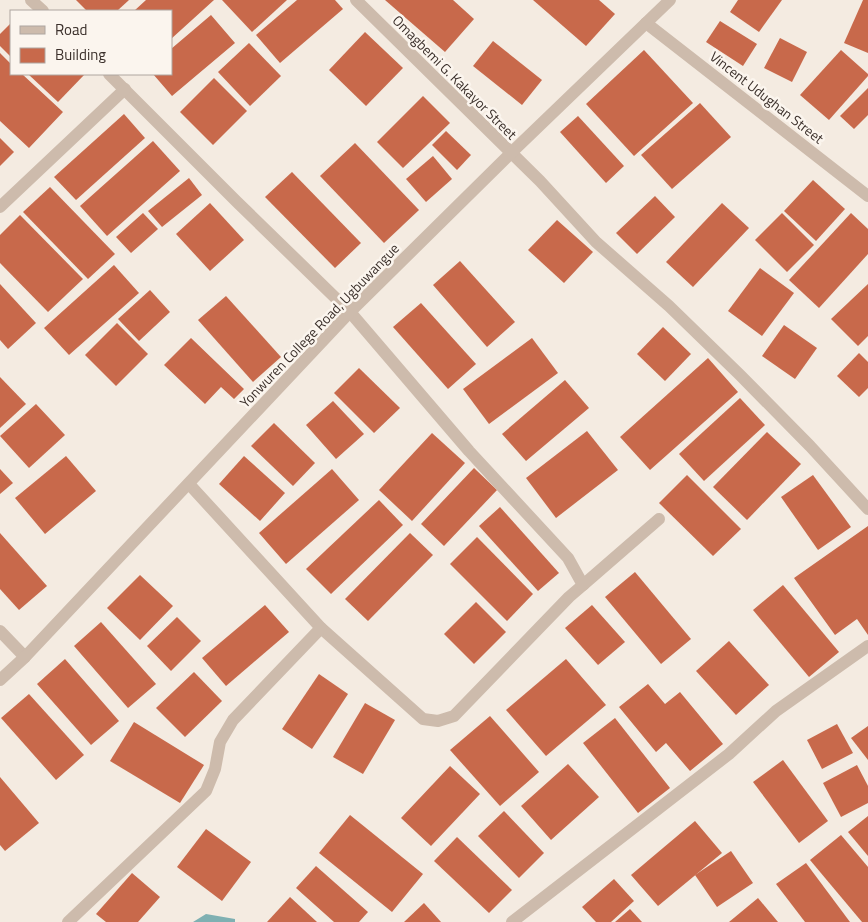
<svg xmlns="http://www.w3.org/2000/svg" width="868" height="922" viewBox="0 0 868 922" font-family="'Titillium Web',sans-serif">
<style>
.water{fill:#7fb0b2}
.building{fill:#c8694b}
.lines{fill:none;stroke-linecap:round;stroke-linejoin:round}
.street{stroke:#cdbbac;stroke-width:12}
.labels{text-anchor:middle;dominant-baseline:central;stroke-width:5;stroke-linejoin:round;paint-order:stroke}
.street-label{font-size:14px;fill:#3b302b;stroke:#fbf5ee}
</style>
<rect width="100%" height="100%" fill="#f4ebe1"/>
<polygon class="water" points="206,914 235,919 235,922 193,922"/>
<g class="building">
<polygon points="76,0 129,0 117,11 87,11"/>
<polygon points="146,0 214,0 171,39 171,11 134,11"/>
<polygon points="222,0 287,0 252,32"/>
<polygon points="297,0 335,0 343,9 280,63 256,35"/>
<polygon points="385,0 453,0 474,19 445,52"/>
<polygon points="533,0 599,0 615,14 586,46"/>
<polygon points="738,0 782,0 759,32 730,12"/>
<polygon points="863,0 868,0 868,53 844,43"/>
<polygon points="211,15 235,43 172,96 153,74 171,74 171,49"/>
<polygon points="720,21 757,44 743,66 706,42"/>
<polygon points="11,23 11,57 0,46 0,34"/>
<polygon points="365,32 403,68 366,106 329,70"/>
<polygon points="780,38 807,52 792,82 764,68"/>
<polygon points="493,41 542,80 522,105 473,66"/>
<polygon points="249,43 281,76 250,106 218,72"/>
<polygon points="644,50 693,103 634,156 586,104"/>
<polygon points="841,50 868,74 868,76 829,120 800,95"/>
<polygon points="0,53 11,64 11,74 22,74 63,112 29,148 0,121"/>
<polygon points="28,74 85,74 58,102"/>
<polygon points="214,78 247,111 213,145 180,112"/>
<polygon points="868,88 868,115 854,129 840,116"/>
<polygon points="423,96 450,123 403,168 377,142"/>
<polygon points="700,103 731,137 672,189 641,155"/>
<polygon points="124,114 145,138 76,200 54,177"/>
<polygon points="578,116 624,166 606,183 560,132"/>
<polygon points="446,131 471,155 457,170 432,145"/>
<polygon points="0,138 14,152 0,166"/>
<polygon points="153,141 180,171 107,236 80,206"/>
<polygon points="355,143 419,210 384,243 320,176"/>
<polygon points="433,156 452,179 426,202 406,179"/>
<polygon points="292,172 361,243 335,268 265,197"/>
<polygon points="189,178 202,195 162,227 148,211"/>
<polygon points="813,180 845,209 816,241 784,211"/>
<polygon points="50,187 115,254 88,279 23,212"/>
<polygon points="655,196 675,217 637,254 616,233"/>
<polygon points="210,203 244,240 210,271 176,234"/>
<polygon points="722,203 749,228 693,287 666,262"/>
<polygon points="143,213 158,229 131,253 116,237"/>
<polygon points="782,213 814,245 787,272 755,240"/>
<polygon points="851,213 868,229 868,254 819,308 789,280"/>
<polygon points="20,215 83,279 48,312 0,263 0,235"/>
<polygon points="557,220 593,252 564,283 528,250"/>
<polygon points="460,261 515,322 487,347 433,285"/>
<polygon points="114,265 139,293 69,355 44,328"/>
<polygon points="760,268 794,293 762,336 728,311"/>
<polygon points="0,284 36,323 8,349 0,340"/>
<polygon points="868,284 868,336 858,346 831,319"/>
<polygon points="150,290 170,312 139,341 118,319"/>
<polygon points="226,296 281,357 253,382 198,320"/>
<polygon points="421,303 476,364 448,389 393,327"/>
<polygon points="117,323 148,354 116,386 85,355"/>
<polygon points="784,325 817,348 795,379 762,356"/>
<polygon points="663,327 691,354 665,381 637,354"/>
<polygon points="191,338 244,389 234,399 221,387 205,404 164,365"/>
<polygon points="532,338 558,373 489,424 463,389"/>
<polygon points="859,353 868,362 868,388 859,397 837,376"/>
<polygon points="708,358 738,392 650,470 620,437"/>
<polygon points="359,368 400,408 374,433 334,393"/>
<polygon points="0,377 26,404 0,428"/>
<polygon points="565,380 589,408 526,461 502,434"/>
<polygon points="740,398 765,425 704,481 679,454"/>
<polygon points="333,401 364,434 336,459 306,425"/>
<polygon points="36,404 65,435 29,468 0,436"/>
<polygon points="274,423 315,463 293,486 251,446"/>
<polygon points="587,431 618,470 556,518 526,478"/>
<polygon points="767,432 801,464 747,520 713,487"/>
<polygon points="432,433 465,463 412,521 379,490"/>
<polygon points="66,456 96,491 45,534 15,498"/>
<polygon points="244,456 285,493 260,521 219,484"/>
<polygon points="474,468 497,490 444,546 421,524"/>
<polygon points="0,469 13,483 0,494"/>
<polygon points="332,469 359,500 286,564 259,533"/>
<polygon points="687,475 741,529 713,556 659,503"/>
<polygon points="813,475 851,527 818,550 781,497"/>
<polygon points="379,500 403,525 331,594 306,569"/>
<polygon points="500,507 559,573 538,591 479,526"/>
<polygon points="868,526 868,635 857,619 835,635 794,578"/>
<polygon points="0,533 47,586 19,610 0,589"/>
<polygon points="410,533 433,555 368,621 345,599"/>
<polygon points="477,537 533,594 507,621 450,564"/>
<polygon points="635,572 691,639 661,664 605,597"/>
<polygon points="140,575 173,606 140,640 107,608"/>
<polygon points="783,585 839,652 809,677 753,610"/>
<polygon points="476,602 506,632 474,664 444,634"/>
<polygon points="265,605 289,632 226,686 202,658"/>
<polygon points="592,605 625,642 598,665 565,628"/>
<polygon points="177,617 201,641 171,671 147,646"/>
<polygon points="101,622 156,684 128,708 74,646"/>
<polygon points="729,641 769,685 736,715 696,671"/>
<polygon points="65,659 119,721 91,745 37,684"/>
<polygon points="566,659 606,705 546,756 506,710"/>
<polygon points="194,672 222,701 185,737 156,708"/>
<polygon points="319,674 348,694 312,749 282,729"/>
<polygon points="648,684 665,704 680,692 723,744 690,771 666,743 656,752 619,707"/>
<polygon points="29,694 84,755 56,780 1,718"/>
<polygon points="365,703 395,720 363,774 333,757"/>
<polygon points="490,716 539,772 500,806 450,750"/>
<polygon points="615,718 670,788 638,813 583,743"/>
<polygon points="134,722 204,765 180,803 110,761"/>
<polygon points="837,724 853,753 822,769 807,740"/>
<polygon points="868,726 868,760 851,738"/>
<polygon points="783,760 828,821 799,843 753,782"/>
<polygon points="568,764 599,797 551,840 521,806"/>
<polygon points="857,765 868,786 868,803 841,817 823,783"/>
<polygon points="450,766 480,794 431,846 401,818"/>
<polygon points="0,777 39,823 5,851 0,845"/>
<polygon points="504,811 544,853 519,878 478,836"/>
<polygon points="350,815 423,874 392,912 319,853"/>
<polygon points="868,816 868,856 848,832"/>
<polygon points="695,821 722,853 658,906 631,875"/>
<polygon points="206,829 251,862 222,901 177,867"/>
<polygon points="841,835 868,867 868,922 862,922 810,860"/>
<polygon points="457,837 512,890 489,913 434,861"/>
<polygon points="731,851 753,883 717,907 695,875"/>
<polygon points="806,863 850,922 805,922 776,884"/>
<polygon points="316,866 368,912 359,922 334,922 296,888"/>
<polygon points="132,873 160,897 138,922 106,922 96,914"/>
<polygon points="614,879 634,901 611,922 596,922 582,907"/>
<polygon points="290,897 317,922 267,922"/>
<polygon points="758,898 778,922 729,922"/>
<polygon points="424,903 441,922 404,922"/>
<polygon points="630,909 642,922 615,922"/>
</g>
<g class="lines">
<g class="street">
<polyline points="31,0 43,11"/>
<polyline points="356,0 540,181 596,242 669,306 740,375 810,446 868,509"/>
<polyline points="646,23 868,196"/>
<polyline points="109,74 237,202 350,312 469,451 568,558 583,585 569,597 454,716 438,721 423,719 321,628 189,484"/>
<polyline points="0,207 125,89"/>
<polyline points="583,585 659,519"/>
<polyline points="0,631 25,657"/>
<polyline points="0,680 25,657 350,312 511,153 670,0"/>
<polyline points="68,922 206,791 215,769 220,742 233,720 321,628"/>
<polyline points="512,922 729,754 776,711 868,646"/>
</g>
</g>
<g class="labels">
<g class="street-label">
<text transform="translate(455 77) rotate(45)">Omagbemi G. Kakayor Street</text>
<text transform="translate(767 97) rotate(38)">Vincent Udughan Street</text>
<text transform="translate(319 325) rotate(-46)">Yonwuren College Road, Ugbuwangue</text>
</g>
</g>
<rect x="10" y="10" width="162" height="65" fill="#fbf5ee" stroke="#aea6a0"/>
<rect x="20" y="26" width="25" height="8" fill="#cdbbac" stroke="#aea6a0"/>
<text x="55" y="35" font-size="15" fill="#3b302b">Road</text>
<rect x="20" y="48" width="25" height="15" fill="#c8694b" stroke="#aea6a0"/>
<text x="55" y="60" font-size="15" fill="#3b302b">Building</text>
</svg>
